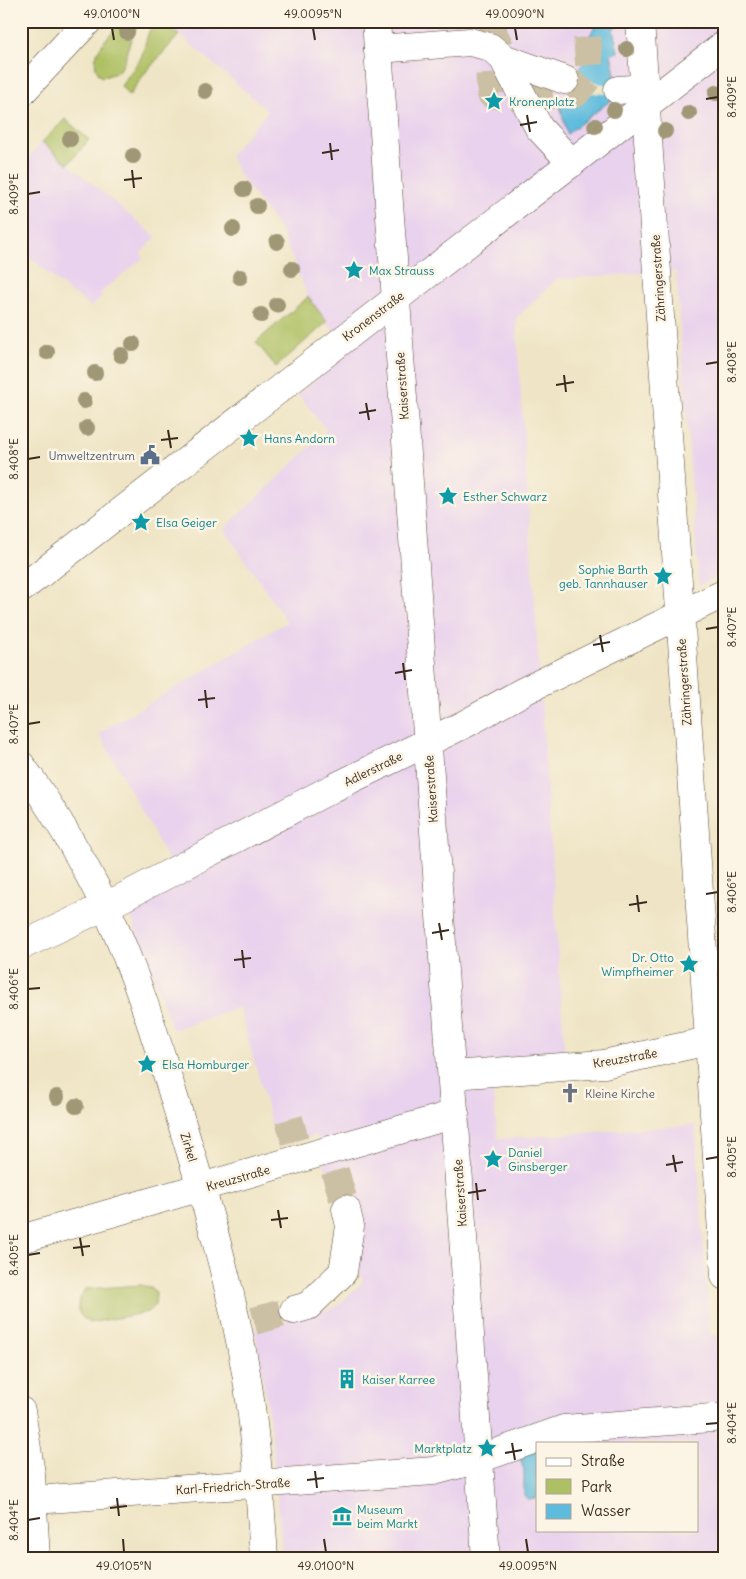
<svg xmlns="http://www.w3.org/2000/svg" width="746" height="1579" viewBox="0 0 746 1579" font-family="Delius,sans-serif">
<style>
.built{fill:#e9d2ed;fill-rule:evenodd}
.green{fill:#aec064;stroke:#747541}
.water{fill:#5fbbdd;stroke:#4d727e}
.pier{fill:#efe5c6}
.lines{fill:none;stroke-linecap:round;stroke-linejoin:round}
.minor-tunnel{stroke:#cbc0a4;stroke-width:28;stroke-dasharray:28 14;stroke-linecap:butt}
.minor-casing{stroke:#564637;stroke-width:29}
.major-casing{stroke:#564637;stroke-width:29}
.minor{stroke:#fff;stroke-width:28}
.major{stroke:#fff;stroke-width:28}
.tree{fill:#9f9775}
.ticks{fill:none;stroke:#3b2a1e;stroke-width:2}
.labels{text-anchor:middle;dominant-baseline:central;stroke-width:5;stroke-linejoin:round;paint-order:stroke}
.culture-label{font-size:12px;fill:#0d838f;stroke:#fcf5e5;text-anchor:start}
.street-label{font-size:12px;fill:#3b2a1e;stroke:#fcf5e5}
.service-label{font-size:12px;fill:#4e5e75;stroke:#fcf5e5;text-anchor:end}
.worship-label{font-size:12px;fill:#5b616d;stroke:#fcf5e5;text-anchor:start}
.neatline{fill:none;stroke:#3b2a1e;stroke-width:2}
.ticks-label{font-size:12px;text-anchor:middle;fill:#3b2a1e}
</style>
<rect width="100%" height="100%" fill="#fcf5e5"/>
<filter id="ink" filterUnits="userSpaceOnUse"><feTurbulence type="fractalNoise" baseFrequency=".02" numOctaves="2"/><feDisplacementMap in="SourceGraphic" scale="10" xChannelSelector="R" yChannelSelector="G"/><feConvolveMatrix kernelMatrix="1 2 1 2 8 2 1 2 1" color-interpolation-filters="sRGB"/></filter>
<filter id="wash" filterUnits="userSpaceOnUse"><feTurbulence type="fractalNoise" baseFrequency=".0096" numOctaves="4" result="noise"/><feDisplacementMap in="SourceGraphic" scale="20" xChannelSelector="R" yChannelSelector="G"/><feGaussianBlur stdDeviation="1.12" result="paint"/><feColorMatrix in="noise" values="0 0 0 0 0 0 0 0 0 0 0 0 0 0 0 0 0 1.4 0 .05"/><feComposite in="paint" operator="in"/></filter>
<g filter="url(#wash)">
<rect width="100%" height="100%" fill="#efe5c6"/>
<g class="built">
<path d="M164,21H725V573L699,586L676,271L557,279L516,318L565,1061L490,1068L498,1139L695,1125L710,1335H725V1558H283L271,1430L255,1329L335,1308L363,1282L338,1211L316,1135L278,1146L239,1007L173,1030L129,912L182,885L99,733L287,622L224,529L327,431L298,394L349,352L308,297L281,231L238,173L230,155L268,111ZM537,1443H697V1530H537Z"/>
<polygon points="42,142 156,237 141,253 143,258 100,293 102,296 91,307 75,294 74,296 21,249 21,166"/>
</g>
<g class="green">
<path d="M122,21H139C136,30 131,39 128,48C124,66 122,74 101,77C84,56 109,37 122,21Z"/>
<polygon points="157,21 179,35 145,73 129,96 121,86 141,58 149,31"/>
<polygon points="65,119 89,140 68,164 42,142"/>
<polygon points="308,297 327,322 276,367 256,342"/>
<path d="M141,1285L151,1288L156,1292L155,1305L148,1312L90,1323C74,1313 76,1304 85,1289Z"/>
</g>
<g class="water">
<polygon points="598,21 615,21 616,27 613,28 618,52 611,54 619,94 567,134 559,102 564,100 572,91 575,74 586,59 587,40"/>
<polygon points="555,1433 567,1443 537,1443 537,1498 527,1499 524,1495 524,1470 519,1456 522,1446 519,1437 520,1435"/>
</g>
<polygon class="pier" points="578,76 590,81 611,86 606,94 573,91"/>
</g>
<g filter="url(#ink)">
<g class="lines">
<g class="minor-tunnel">
<polyline points="493,21 493,32 524,97 576,93 590,76 586,21"/>
<polyline points="493,32 489,67 491,94 524,97"/>
<polyline points="289,1119 295,1141"/>
<polyline points="335,1171 346,1209"/>
<polyline points="254,1321 294,1310"/>
</g>
<defs>
<g id="minor">
<polyline points="376,21 486,1558"/>
<polyline points="640,21 725,1276"/>
<polyline points="378,49 470,42 490,47 503,58 539,128 572,163"/>
<polyline points="503,58 565,80"/>
<polyline points="618,90 646,88"/>
<polyline points="21,589 725,44"/>
<path d="M21,765C53,809 81,857 105,906C138,976 160,1051 182,1124C207,1206 232,1289 246,1373C256,1434 260,1496 264,1558"/>
<polyline points="21,946 122,898 333,788 467,723 524,691 725,593"/>
<polyline points="452,1075 604,1064 708,1041"/>
<polyline points="21,1239 455,1114"/>
<polyline points="294,1310 308,1306 343,1272 350,1226 346,1209"/>
<polyline points="21,1411 31,1474 36,1558"/>
<polyline points="21,1501 434,1471 479,1459 564,1429 725,1417"/>
</g>
<polyline id="major" points="21,93 88,21"/>
</defs>
<use href="#minor" class="minor-casing"/>
<use href="#major" class="major-casing"/>
<use href="#minor" class="minor"/>
<use href="#major" class="major"/>
</g>
<g class="tree">
<circle cx="127" cy="32" r="8"/>
<circle cx="627" cy="49" r="8"/>
<circle cx="205" cy="91" r="8"/>
<circle cx="716" cy="93" r="8"/>
<circle cx="614" cy="110" r="8"/>
<circle cx="689" cy="113" r="8"/>
<circle cx="595" cy="126" r="8"/>
<circle cx="665" cy="131" r="8"/>
<circle cx="70" cy="139" r="8"/>
<circle cx="133" cy="156" r="8"/>
<circle cx="244" cy="189" r="8"/>
<circle cx="257" cy="206" r="8"/>
<circle cx="233" cy="229" r="8"/>
<circle cx="277" cy="242" r="8"/>
<circle cx="292" cy="269" r="8"/>
<circle cx="240" cy="277" r="8"/>
<circle cx="277" cy="305" r="8"/>
<circle cx="261" cy="315" r="8"/>
<circle cx="133" cy="344" r="8"/>
<circle cx="47" cy="352" r="8"/>
<circle cx="121" cy="355" r="8"/>
<circle cx="95" cy="373" r="8"/>
<circle cx="84" cy="401" r="8"/>
<circle cx="87" cy="428" r="8"/>
<circle cx="57" cy="1097" r="8"/>
<circle cx="76" cy="1106" r="8"/>
</g>
</g>
<path class="ticks" d="M112,28L114,40M313,28L315,40M515,28L517,40M706,99L718,97M527,115L530,132M520,125L537,122M330,143L332,160M322,153L339,150M132,170L134,188M124,180L142,178M28,194L40,192M706,364L718,362M564,375L566,392M556,385L574,382M366,403L369,420M359,413L376,410M168,430L171,448M161,440L178,438M28,459L40,457M706,629L718,627M600,635L603,652M593,645L610,642M403,663L405,680M395,673L412,670M205,690L207,708M198,700L215,698M28,724L40,722M706,894L718,892M637,895L639,912M629,905L647,902M439,923L442,940M432,933L449,930M242,950L244,968M234,960L251,958M28,989L40,988M673,1155L676,1172M706,1159L718,1157M666,1165L683,1162M476,1183L478,1200M468,1193L486,1190M278,1210L281,1228M271,1220L288,1218M80,1238L83,1256M73,1248L90,1246M28,1255L40,1253M706,1424L718,1423M512,1443L515,1460M505,1453L522,1450M315,1471L317,1488M307,1480L324,1478M117,1498L119,1516M110,1508L127,1506M28,1520L40,1518M123,1539L124,1552M324,1539L326,1552M526,1539L528,1552"/>
<defs>
<symbol id="sight-bare" viewBox="-9 -9 18 18"><path d="M0-6L1.8-2.2L6-1.7L2.9 1.2L3.7 5.4L0 3.3L-3.7 5.4L-2.9 1.2L-6-1.7L-1.8-2.2Z" fill="#0f9aa8" stroke="#fcf5e5" stroke-width="2.5" paint-order="stroke"/></symbol>
<symbol id="civic-bare" viewBox="-9 -9 18 18"><path d="M-.6-6.5H3V-4.5H.6V-3L4-1V1h2V6H-6V1h2V-1L-.6-3ZM-1.2 2.5V6h2.4V2.5Z" fill="#5c6f8a" stroke="#fcf5e5" stroke-width="2.5" paint-order="stroke"/></symbol>
<symbol id="church-bare" viewBox="-9 -9 18 18"><path d="M-1.2-6h2.4v3.5h3.3v2.4h-3.3V6h-2.4V-.1h-3.3v-2.4h3.3Z" fill="#6b7280" stroke="#fcf5e5" stroke-width="2.5" paint-order="stroke"/></symbol>
<symbol id="building-bare" viewBox="-9 -9 18 18"><path d="M-4-6H4V6H1V3H-1V6H-4ZM-2.5-4.3h1.7v1.8h-1.7ZM.8-4.3h1.7v1.8H.8ZM-2.5-1h1.7V.8h-1.7ZM.8-1h1.7V.8H.8Z" fill="#0f9aa8" stroke="#fcf5e5" stroke-width="2.5" paint-order="stroke"/></symbol>
<symbol id="museum-bare" viewBox="-9 -9 18 18"><path d="M0-6L6-3V-2H-6V-3ZM-5-1h2V3h-2ZM-1-1h2V3h-2ZM3-1h2V3H3ZM-6 4H6V6H-6Z" fill="#0f9aa8" stroke="#fcf5e5" stroke-width="2.5" paint-order="stroke"/></symbol>
</defs>
<g fill-rule="evenodd">
<use href="#sight-bare" x="480" y="87" width="28" height="28"/>
<use href="#sight-bare" x="340" y="256" width="28" height="28"/>
<use href="#sight-bare" x="235" y="424" width="28" height="28"/>
<use href="#civic-bare" x="136" y="441" width="28" height="28"/>
<use href="#sight-bare" x="434" y="482" width="28" height="28"/>
<use href="#sight-bare" x="127" y="508" width="28" height="28"/>
<use href="#sight-bare" x="649" y="562" width="28" height="28"/>
<use href="#sight-bare" x="675" y="950" width="28" height="28"/>
<use href="#sight-bare" x="133" y="1050" width="28" height="28"/>
<use href="#church-bare" x="556" y="1079" width="28" height="28"/>
<use href="#sight-bare" x="479" y="1145" width="28" height="28"/>
<use href="#building-bare" x="333" y="1365" width="28" height="28"/>
<use href="#sight-bare" x="473" y="1434" width="28" height="28"/>
<use href="#museum-bare" x="328" y="1502" width="28" height="28"/>
</g>
<g class="labels">
<g class="culture-label">
<text x="509" y="101">Kronenplatz</text>
<text x="369" y="270">Max Strauss</text>
<text x="264" y="438">Hans Andorn</text>
<text x="463" y="496">Esther Schwarz</text>
<text x="156" y="522">Elsa Geiger</text>
<text x="648" y="569" text-anchor="end">Sophie Barth<tspan x="648" dy="14">geb. Tannhauser</tspan></text>
<text x="674" y="957" text-anchor="end">Dr. Otto<tspan x="674" dy="14">Wimpfheimer</tspan></text>
<text x="162" y="1064">Elsa Homburger</text>
<text x="508" y="1152">Daniel<tspan x="508" dy="14">Ginsberger</tspan></text>
<text x="362" y="1379">Kaiser Karree</text>
<text x="472" y="1448" text-anchor="end">Marktplatz</text>
<text x="357" y="1509">Museum<tspan x="357" dy="14">beim Markt</tspan></text>
</g>
<g class="street-label">
<text transform="translate(658 278) rotate(-94)">Zähringerstraße</text>
<text transform="translate(373 316) rotate(-37)">Kronenstraße</text>
<text transform="translate(402 386) rotate(-94)">Kaiserstraße</text>
<text transform="translate(684 682) rotate(-94)">Zähringerstraße</text>
<text transform="translate(373 769) rotate(-26)">Adlerstraße</text>
<text transform="translate(431 789) rotate(-94)">Kaiserstraße</text>
<text transform="translate(625 1058) rotate(-10)">Kreuzstraße</text>
<text transform="translate(189 1147) rotate(73)">Zirkel</text>
<text transform="translate(238 1178) rotate(-16)">Kreuzstraße</text>
<text transform="translate(460 1193) rotate(-94)">Kaiserstraße</text>
<text transform="translate(233 1486) rotate(-4)">Karl-Friedrich-Straße</text>
</g>
<g class="service-label">
<text x="135" y="455">Umweltzentrum</text>
</g>
<g class="worship-label">
<text x="585" y="1093">Kleine Kirche</text>
</g>
</g>
<rect width="746" height="1579" fill="none" stroke="#fcf5e5" stroke-width="55"/>
<rect x="536" y="1442" width="162" height="90" fill="#fcf5e5" stroke="#afa495"/>
<rect x="546" y="1458" width="25" height="8" fill="#ffffff" stroke="#afa495"/>
<text x="581" y="1466" font-size="15" fill="#3b2a1e">Straße</text>
<rect x="546" y="1479" width="25" height="15" fill="#aec064" stroke="#afa495"/>
<text x="581" y="1492" font-size="15" fill="#3b2a1e">Park</text>
<rect x="546" y="1504" width="25" height="15" fill="#5fbbdd" stroke="#afa495"/>
<text x="581" y="1516" font-size="15" fill="#3b2a1e">Wasser</text>
<rect x="28" y="28" width="690" height="1524" class="neatline"/>
<g class="ticks-label">
<text x="112" y="18">49.0100°N</text>
<text x="313" y="18">49.0095°N</text>
<text x="515" y="18">49.0090°N</text>
<text transform="translate(732 97) rotate(-90)" y="4">8.409°E</text>
<text transform="translate(14 194) rotate(-90)" y="4">8.409°E</text>
<text transform="translate(732 362) rotate(-90)" y="4">8.408°E</text>
<text transform="translate(14 459) rotate(-90)" y="4">8.408°E</text>
<text transform="translate(732 627) rotate(-90)" y="4">8.407°E</text>
<text transform="translate(14 724) rotate(-90)" y="4">8.407°E</text>
<text transform="translate(732 892) rotate(-90)" y="4">8.406°E</text>
<text transform="translate(14 989) rotate(-90)" y="4">8.406°E</text>
<text transform="translate(732 1157) rotate(-90)" y="4">8.405°E</text>
<text transform="translate(14 1255) rotate(-90)" y="4">8.405°E</text>
<text transform="translate(732 1423) rotate(-90)" y="4">8.404°E</text>
<text transform="translate(14 1520) rotate(-90)" y="4">8.404°E</text>
<text x="124" y="1570">49.0105°N</text>
<text x="326" y="1570">49.0100°N</text>
<text x="528" y="1570">49.0095°N</text>
</g>
</svg>
